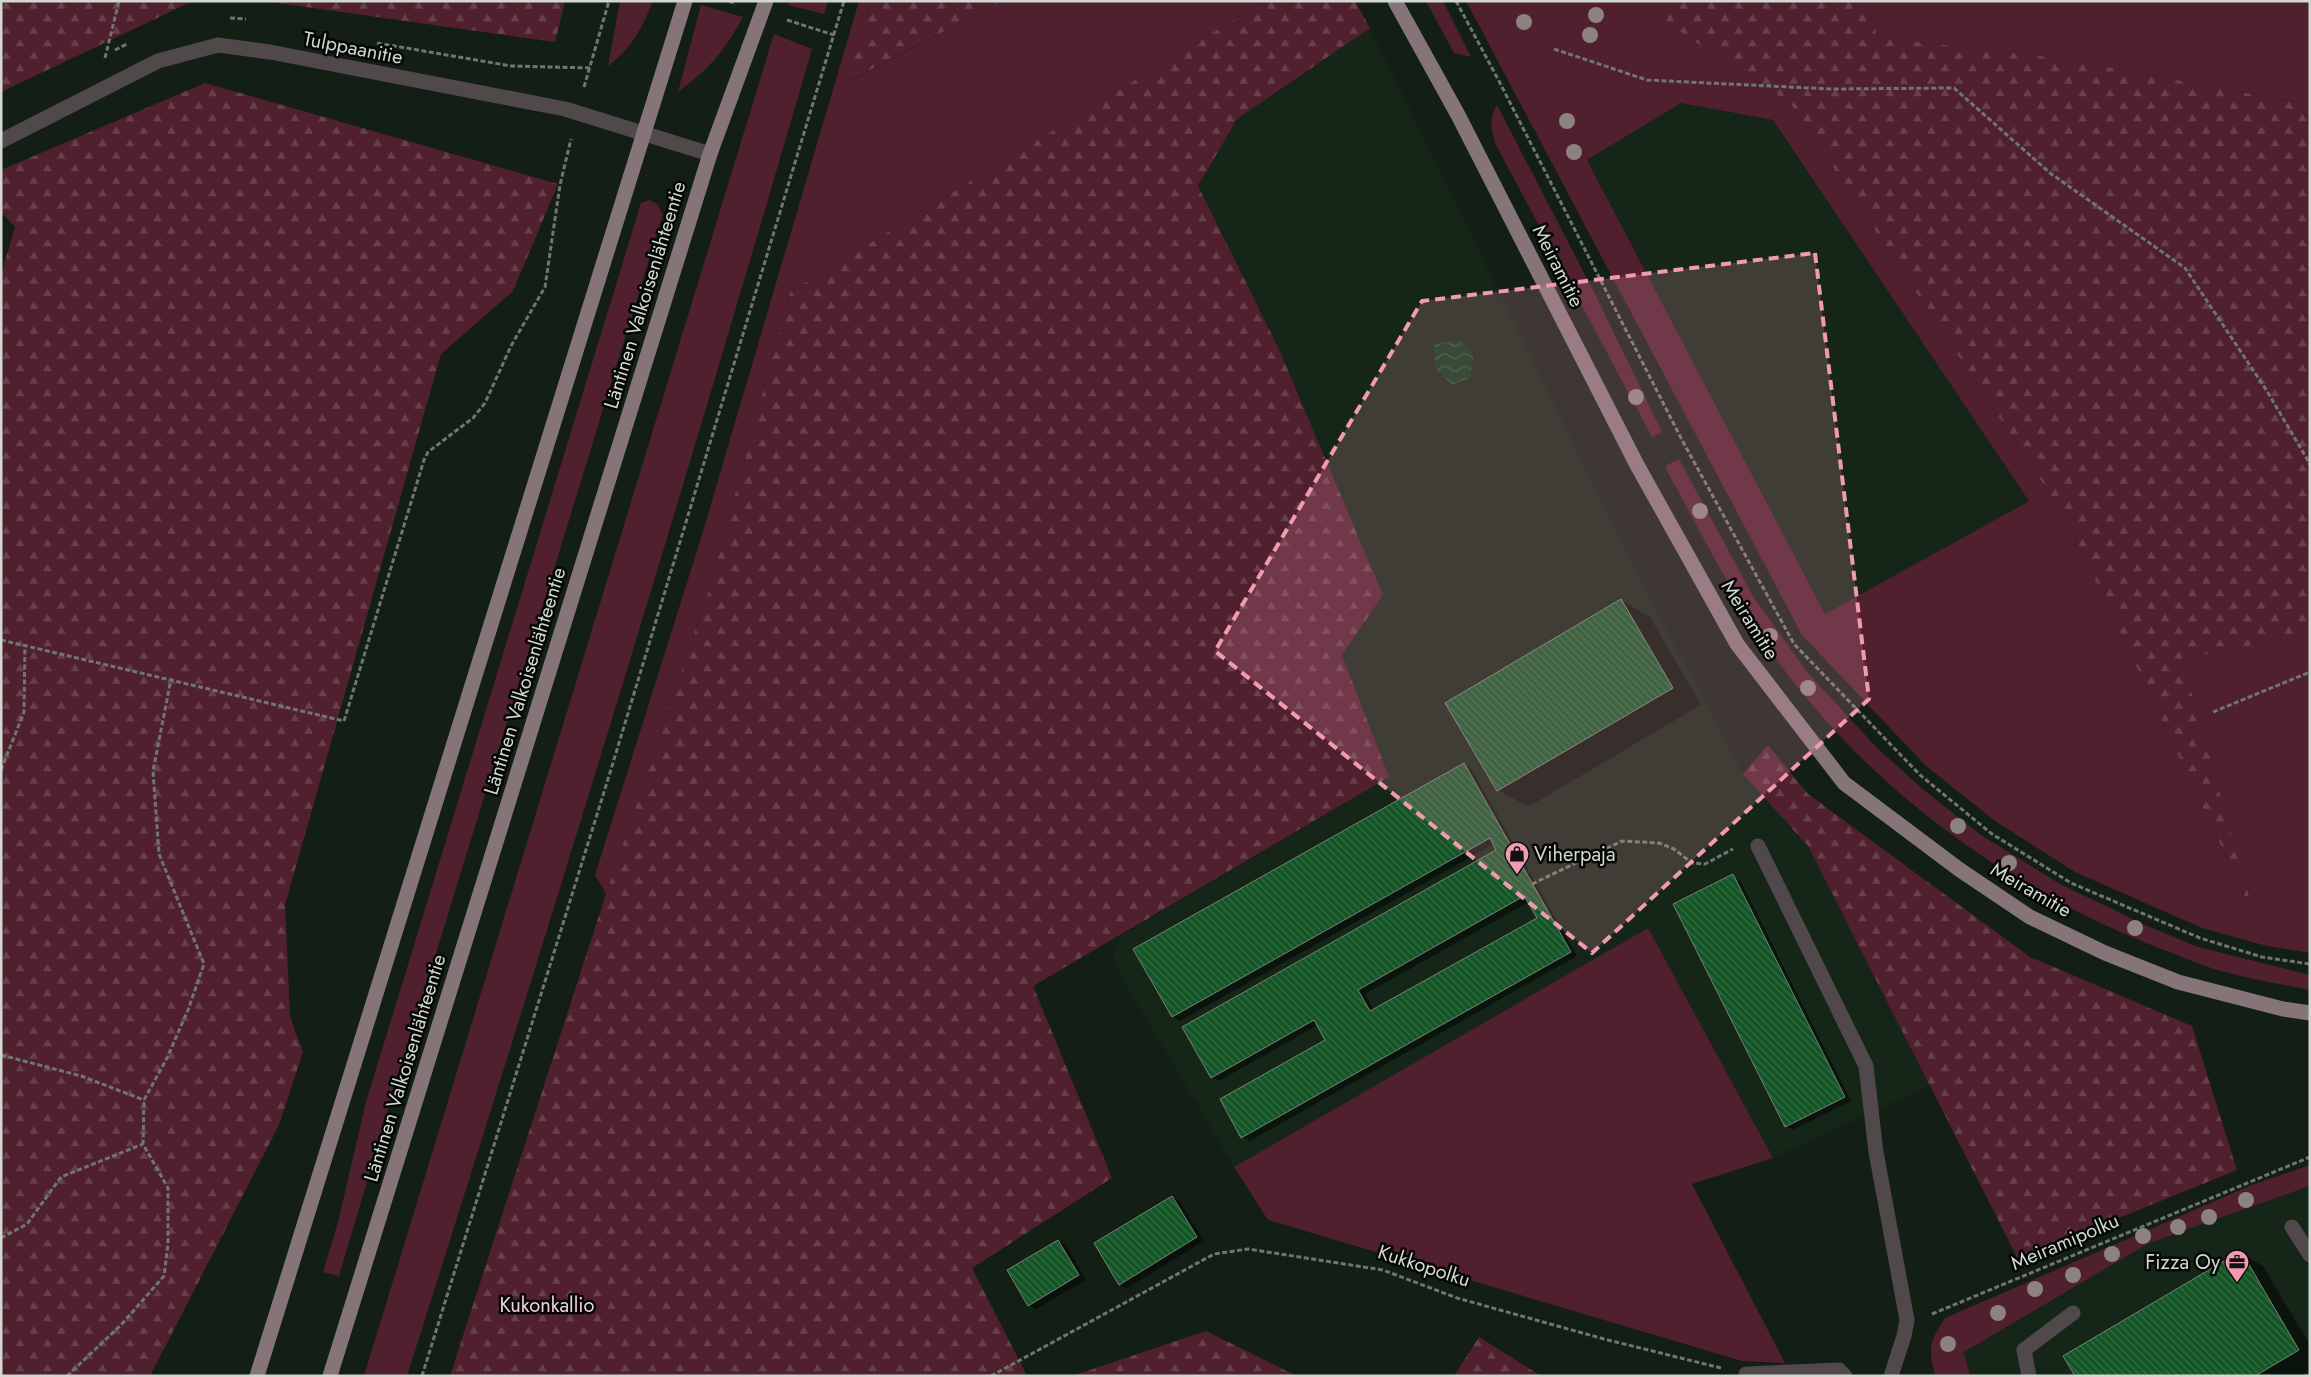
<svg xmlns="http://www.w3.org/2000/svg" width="2311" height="1377" viewBox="0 0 2311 1377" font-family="Jost,sans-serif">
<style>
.built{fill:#152618}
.grass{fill:#50202f;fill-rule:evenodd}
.forest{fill:url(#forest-firs)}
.water{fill:url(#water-waves)}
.shadow{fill:#0007;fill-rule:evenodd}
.building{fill:url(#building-back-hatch);stroke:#768377;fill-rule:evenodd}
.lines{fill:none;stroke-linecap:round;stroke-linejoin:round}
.path{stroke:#6e776f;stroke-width:3;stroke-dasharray:5 2.5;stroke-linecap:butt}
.minor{stroke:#50484a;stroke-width:15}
.major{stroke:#857579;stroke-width:15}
.tree{fill:#8b8281}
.marked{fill:#f19ab2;fill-opacity:0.2;stroke:#f19ab2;stroke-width:4;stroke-dasharray:10 6;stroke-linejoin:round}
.labels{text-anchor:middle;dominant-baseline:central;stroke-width:5;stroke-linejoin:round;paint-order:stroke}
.street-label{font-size:20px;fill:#d1d8d1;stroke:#040704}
.poi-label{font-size:20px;fill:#d1d8d1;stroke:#040704;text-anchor:start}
.park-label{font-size:20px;fill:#eed3d9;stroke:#040704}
</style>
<defs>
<pattern id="forest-firs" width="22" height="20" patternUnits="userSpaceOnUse" patternTransform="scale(1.25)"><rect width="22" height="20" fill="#50202f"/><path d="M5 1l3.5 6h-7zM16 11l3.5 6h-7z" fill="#68404c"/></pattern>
<pattern id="water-waves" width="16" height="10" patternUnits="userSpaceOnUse" patternTransform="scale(1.25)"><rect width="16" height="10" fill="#0c3818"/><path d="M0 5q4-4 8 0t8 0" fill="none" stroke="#2e5439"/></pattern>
<pattern id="building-back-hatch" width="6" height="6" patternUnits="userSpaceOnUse" patternTransform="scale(1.25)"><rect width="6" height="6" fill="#145526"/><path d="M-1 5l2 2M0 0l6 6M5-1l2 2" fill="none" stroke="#356d44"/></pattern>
</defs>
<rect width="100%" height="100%" fill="#131e15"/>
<g class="built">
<polygon points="1370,28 1636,572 1743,774 1808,846 1931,1085 1773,1158 1648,928 1234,1167 1112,960 1121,936 1389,777 1342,655 1383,595 1278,347 1198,186 1237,119"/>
<polygon points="1681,103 1773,120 2029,501 1825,614 1587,160"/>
<polygon points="2310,1186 2310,1376 1970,1376 1964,1352 2149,1243"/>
</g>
<g class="grass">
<path d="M620,1H653C641,30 633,46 608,66Z"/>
<polygon points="789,1 828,1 824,14 788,5"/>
<polygon points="859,1 872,1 848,82 1002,1 1264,1 790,292 710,587 606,894 595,875 701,538"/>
<polygon points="1426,1 1443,1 1471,57 1454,53"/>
<path d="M1466,1H1662L1669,24L1791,104L2066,518L2253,914L2182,659L2310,634V953L2263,945L2202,928L2075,872L1995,821L1926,766L1802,635ZM1681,103L1773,120L2029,501L1825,614L1587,160Z"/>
<polygon points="1864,1 2310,1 2310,105 2065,59 1878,37"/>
<path d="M701,5L743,17C724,52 710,68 678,92Z"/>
<path d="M774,34L812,49C683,493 547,935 407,1376H364Z"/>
<path d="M1497,105L1596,296L1662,432L1652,437L1496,145C1491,131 1489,118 1497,105Z"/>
<polygon points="649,200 657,204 663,214 395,1087 339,1276 323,1272 338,1222 366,1102 641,203"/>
<path d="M1679,459L1754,598L1808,673L1878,749L1925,791L1981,835L2060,884L2145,925L2198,947L2310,975V990C2280,984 2250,979 2221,971C2202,966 2183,957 2164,950C1996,886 1844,771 1748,617C1719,569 1693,518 1666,469L1667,465Z"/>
<polygon points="1648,928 1773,1158 1692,1184 1785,1363 1742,1361 1268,1220 1234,1167"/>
<path d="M2310,1165V1186L2149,1243L1964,1352L1970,1376H1935C1928,1345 1929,1344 1945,1318L2252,1185Z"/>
</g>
<g class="forest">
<polygon points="1,1 193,1 1,92"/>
<polygon points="263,1 565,1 555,42"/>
<polygon points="872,1 1002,1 847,82"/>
<polygon points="1264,1 1355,1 1370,28 1237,119 1198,186 1278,347 1383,595 1342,655 1389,777 1033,986 1112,1178 972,1268 1027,1376 450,1376 606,894 710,587 790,292"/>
<polygon points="1662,1 1864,1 1878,37 2065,59 2310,105 2310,634 2182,659 2255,918 2066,518 1791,104 1668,24"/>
<polygon points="205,83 558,184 513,291 441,354 285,905 290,1017 303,1052 279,1125 150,1376 1,1376 1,275 15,227 1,212 1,170"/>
<polygon points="1768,745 1808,794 2030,957 2192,1026 2237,1170 2018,1259 1808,846 1743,774"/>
<polygon points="1206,1331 1297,1376 1072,1376"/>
<polygon points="1479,1337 1541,1376 1454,1376"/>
</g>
<polygon class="water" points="1460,340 1474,355 1470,378 1452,385 1435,368 1434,344"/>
<g class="shadow">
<polygon points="1621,600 1650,617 1701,705 1528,807 1498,790 1446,703"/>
<path d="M1464,764L1471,768L1577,956L1250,1141L1242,1137L1327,1041L1318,1025L1219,1081L1212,1077L1498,850L1494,844L1180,1021L1173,1017ZM1529,902L1538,918L1374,1010L1365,994Z"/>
<polygon points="1733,876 1740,880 1851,1101 1793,1130 1786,1126"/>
<polygon points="1172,1197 1179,1201 1204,1241 1127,1288 1120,1284"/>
<polygon points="1058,1241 1066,1245 1086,1280 1036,1309 1029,1305"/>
<polygon points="2241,1253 2263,1266 2310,1345 2310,1370 2299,1376 2076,1376"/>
</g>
<g class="building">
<polygon points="1621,599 1673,688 1497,791 1445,703"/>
<path d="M1464,763L1571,952L1241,1138L1220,1099L1325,1040L1314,1020L1211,1078L1182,1027L1496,850L1490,838L1172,1017L1133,949ZM1524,896L1537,918L1370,1011L1358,990Z"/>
<polygon points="1733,874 1845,1097 1785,1127 1673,904"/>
<polygon points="1172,1196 1197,1237 1119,1285 1094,1243"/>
<polygon points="1058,1240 1079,1275 1028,1306 1007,1270"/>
<polygon points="2241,1251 2299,1350 2255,1376 2075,1376 2063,1356"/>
</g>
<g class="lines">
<g class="path">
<polyline points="729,1 736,4"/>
<polyline points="1456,1 1499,81 1682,440 1794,644 1920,775 1992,834 2071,883 2200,938 2262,957 2310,964"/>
<polyline points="230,18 246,19"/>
<polyline points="787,20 834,35"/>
<polyline points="377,43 511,66 590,68"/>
<polyline points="1554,49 1647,80 1831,89 1954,88 2050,173 2185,268 2267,391 2310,464"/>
<polyline points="115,50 127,44"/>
<polyline points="105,58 119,1"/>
<polyline points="584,87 609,1"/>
<polyline points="1,640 344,721 424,460 428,452 473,418 485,403 511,346 545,287 560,185 571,139"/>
<polyline points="2213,712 2310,672"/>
<polyline points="1,770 24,712 25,644"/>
<polyline points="1532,884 1622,841 1659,843 1674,849 1692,863 1705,864 1733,849"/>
<polyline points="1,1055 81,1076 144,1100"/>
<polyline points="1,1238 27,1224 61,1177 143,1144"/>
<polyline points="1932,1314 2310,1157"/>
<polyline points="67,1376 121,1325 164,1276 168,1244 168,1188 143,1144 144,1100 167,1058 188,1010 204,964 159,854 153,771 171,679"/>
<polyline points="422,1376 609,776 844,1"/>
<polyline points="991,1376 1214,1254 1248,1249 1383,1270 1457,1298 1604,1339 1721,1368"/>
</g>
<g class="minor">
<polyline points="1,141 158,61 218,45 270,52 565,109 710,154"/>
<polyline points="1758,846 1866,1066 1876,1152 1907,1320 1904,1336 1891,1376"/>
<polyline points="2292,1227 2310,1255"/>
<polyline points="1746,1374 1839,1370 1845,1376"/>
<polyline points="2029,1376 2024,1350 2073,1313"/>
</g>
<g class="major">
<polyline points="1395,1 1458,115 1637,465 1737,644 1844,783 1960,870 2030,917 2105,953 2178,982 2283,1009 2310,1013"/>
<polyline points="257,1376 685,1"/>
<polyline points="330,1376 710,154 766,1"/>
</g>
</g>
<g class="tree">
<circle cx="1596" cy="15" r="8"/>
<circle cx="1524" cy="22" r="8"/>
<circle cx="1590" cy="35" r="8"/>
<circle cx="1567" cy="121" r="8"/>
<circle cx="1574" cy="152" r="8"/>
<circle cx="1636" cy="397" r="8"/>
<circle cx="1700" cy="511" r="8"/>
<circle cx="1770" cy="636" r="8"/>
<circle cx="1808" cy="688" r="8"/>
<circle cx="1958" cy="826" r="8"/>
<circle cx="2009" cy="863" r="8"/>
<circle cx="2135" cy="928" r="8"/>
<circle cx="2246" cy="1200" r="8"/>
<circle cx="2209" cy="1217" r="8"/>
<circle cx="2178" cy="1227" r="8"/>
<circle cx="2143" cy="1236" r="8"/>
<circle cx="2112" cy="1254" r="8"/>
<circle cx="2073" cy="1275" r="8"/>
<circle cx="2035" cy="1289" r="8"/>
<circle cx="1998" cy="1313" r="8"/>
<circle cx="1948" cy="1344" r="8"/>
</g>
<path class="marked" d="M1815,253L1869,699L1592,953L1215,651L1422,301Z"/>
<defs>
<symbol id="shop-pin" viewBox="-11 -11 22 30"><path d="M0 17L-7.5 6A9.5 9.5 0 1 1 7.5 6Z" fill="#f19ab2" stroke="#040704"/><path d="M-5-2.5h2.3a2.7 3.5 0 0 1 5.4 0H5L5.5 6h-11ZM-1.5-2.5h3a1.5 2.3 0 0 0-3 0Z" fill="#111"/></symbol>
<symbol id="office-pin" viewBox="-11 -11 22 30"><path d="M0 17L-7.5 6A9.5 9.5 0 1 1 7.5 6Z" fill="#f19ab2" stroke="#040704"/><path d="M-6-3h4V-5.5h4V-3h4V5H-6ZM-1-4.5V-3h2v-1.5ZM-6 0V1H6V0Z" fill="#111"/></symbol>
</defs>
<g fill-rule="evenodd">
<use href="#shop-pin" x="1503" y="840" width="28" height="38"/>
<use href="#office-pin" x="2223" y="1248" width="28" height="38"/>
</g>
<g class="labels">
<g class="street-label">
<text transform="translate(353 48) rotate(11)">Tulppaanitie</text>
<text transform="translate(1558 266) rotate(63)">Meiramitie</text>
<text transform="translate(645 295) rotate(-73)">Läntinen Valkoisenlähteentie</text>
<text transform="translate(1750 620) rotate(58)">Meiramitie</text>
<text transform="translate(525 681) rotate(-73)">Läntinen Valkoisenlähteentie</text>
<text transform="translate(2031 890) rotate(30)">Meiramitie</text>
<text transform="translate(405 1068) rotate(-73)">Läntinen Valkoisenlähteentie</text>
<text transform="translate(2065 1242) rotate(-23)">Meiramipolku</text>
<text transform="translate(1424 1266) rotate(18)">Kukkopolku</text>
</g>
<g class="poi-label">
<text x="1534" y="854">Viherpaja</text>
<text x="2220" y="1262" text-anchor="end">Fizza Oy</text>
</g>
<g class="park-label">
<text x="547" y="1305">Kukonkallio</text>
</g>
</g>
<rect width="2311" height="1377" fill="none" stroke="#d1d8d1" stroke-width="5"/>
</svg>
